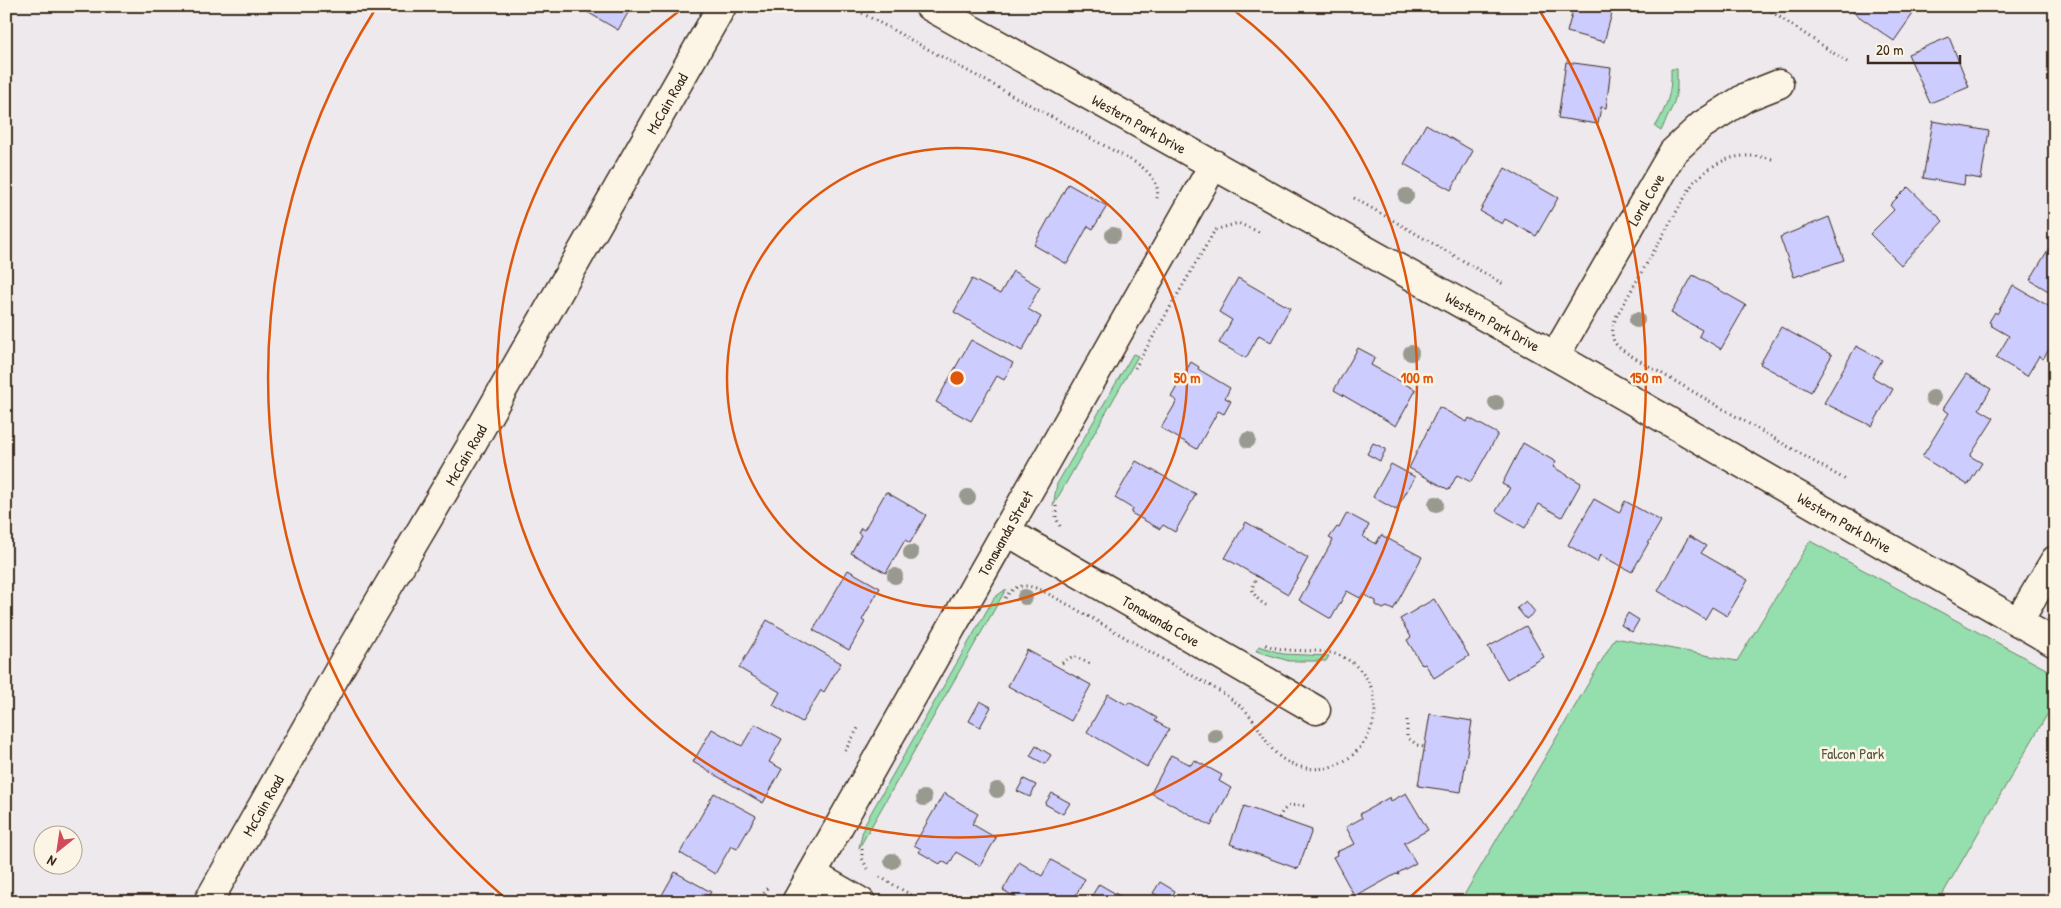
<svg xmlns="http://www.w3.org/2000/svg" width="2061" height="908" viewBox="0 0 2061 908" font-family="'Patrick Hand',sans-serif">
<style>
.green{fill:#95dead;stroke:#688466}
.building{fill:#cdccff;stroke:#3b2a1e}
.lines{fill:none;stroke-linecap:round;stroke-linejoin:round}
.minor-casing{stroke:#3b2a1e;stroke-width:31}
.path{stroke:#3b2a1e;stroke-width:3;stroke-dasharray:1 4;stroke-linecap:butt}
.minor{stroke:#fcf5e5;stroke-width:28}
.tree{fill:#98998f}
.ring{fill:none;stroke:#df570d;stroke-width:2.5}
.labels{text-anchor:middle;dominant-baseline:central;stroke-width:5;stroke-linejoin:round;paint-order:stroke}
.street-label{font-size:15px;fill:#3b2a1e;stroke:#fcf5e5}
.park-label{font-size:15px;fill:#525742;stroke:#fcf5e5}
.centre{fill:#df570d;stroke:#fcf5e5;stroke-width:2.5}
.ring-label{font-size:15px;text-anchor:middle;font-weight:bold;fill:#df570d;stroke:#fcf5e5;stroke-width:5;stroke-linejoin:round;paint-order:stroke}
</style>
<rect width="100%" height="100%" fill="#eee9ed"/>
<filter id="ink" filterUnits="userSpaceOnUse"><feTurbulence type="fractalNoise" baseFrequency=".02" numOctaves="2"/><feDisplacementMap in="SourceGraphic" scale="10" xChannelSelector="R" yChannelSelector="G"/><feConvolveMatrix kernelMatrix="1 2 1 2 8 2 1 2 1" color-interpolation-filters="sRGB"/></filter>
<g filter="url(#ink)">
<g class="green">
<path d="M1671,69H1677V88L1674,103L1661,131L1655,127C1667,107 1672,92 1671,69Z"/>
<polygon points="1133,354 1138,356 1053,506 1057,484"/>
<polygon points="1810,541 2055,674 2055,701 1938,902 1460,902 1615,638 1737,661"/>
<polygon points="1006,589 859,848 864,825 994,598"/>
<polygon points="1259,646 1283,654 1329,656 1326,661 1289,661 1256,651"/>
</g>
<g class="building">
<polygon points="577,6 632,6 618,30"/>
<polygon points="1574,6 1614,6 1604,42 1567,32"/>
<polygon points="1848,6 1915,6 1917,8 1894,41 1847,8"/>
<polygon points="1949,37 1969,87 1930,103 1908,54"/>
<polygon points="1566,62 1611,68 1606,108 1601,107 1598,124 1558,118"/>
<polygon points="1933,121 1989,131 1981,179 1965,176 1964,185 1923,178"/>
<polygon points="1426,124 1473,151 1451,190 1404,164"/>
<polygon points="1505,168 1558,198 1536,236 1505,219 1502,224 1480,211"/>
<polygon points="1068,184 1107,206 1093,229 1088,226 1067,264 1034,245"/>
<polygon points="1908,187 1943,221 1901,265 1870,234 1894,210 1890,205"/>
<polygon points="1829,217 1844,260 1794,277 1780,237"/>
<polygon points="2055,238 2055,295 2030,280"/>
<polygon points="1013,271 1040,287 1028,309 1041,317 1022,351 954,312 972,279 1000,294"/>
<polygon points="1693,275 1746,305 1721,349 1699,336 1702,330 1671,313"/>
<polygon points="1238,278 1290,308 1271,342 1259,335 1246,358 1219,343 1232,320 1219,312"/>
<polygon points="2013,285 2055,310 2049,324 2055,327 2053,335 2055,340 2043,359 2039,356 2027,376 1996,358 2009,336 1990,325 1991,323 1989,322 1995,312 1997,314"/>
<polygon points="1781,327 1832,355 1811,392 1760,364"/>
<polygon points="971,340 1013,363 1004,380 997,376 971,421 936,402"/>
<polygon points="1856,346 1882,360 1872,377 1893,389 1872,426 1824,403"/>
<polygon points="1358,348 1375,357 1371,365 1416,390 1396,426 1334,390"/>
<polygon points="1191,362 1199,367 1198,369 1230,388 1225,398 1231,401 1224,414 1218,411 1197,449 1161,428 1177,401 1171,397"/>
<polygon points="1966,374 1991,389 1979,409 1994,418 1970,456 1982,463 1968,485 1922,457 1949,413 1943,409"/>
<polygon points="1439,407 1467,422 1469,418 1498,434 1471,482 1457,475 1449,490 1409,468"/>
<polygon points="1373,443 1386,449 1380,461 1367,454"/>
<polygon points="1523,443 1556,462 1553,467 1581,483 1562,517 1539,504 1525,528 1496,511 1510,488 1502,484"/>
<polygon points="1136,461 1196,494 1175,532 1163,525 1160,529 1131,513 1133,509 1115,498"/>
<polygon points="1391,464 1415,477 1396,510 1373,497"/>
<polygon points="886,492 926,515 910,543 905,540 886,573 851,553 861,535 858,533 861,528 864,530"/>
<polygon points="1594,499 1619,513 1625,501 1661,521 1632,572 1600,555 1597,562 1568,545"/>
<polygon points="1347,513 1369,525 1363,537 1376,544 1381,535 1422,557 1393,610 1387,607 1383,609 1376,605 1376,601 1363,594 1360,598 1347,591 1331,619 1299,600 1333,540 1329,538 1337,527 1339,528"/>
<polygon points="1246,522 1308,558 1288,594 1225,558"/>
<polygon points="1689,536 1706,546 1701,553 1748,580 1727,616 1712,607 1705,619 1658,591"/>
<polygon points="848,570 880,588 862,620 865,622 849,650 813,630"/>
<polygon points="1434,599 1469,656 1434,678 1425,664 1422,665 1407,640 1411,637 1400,619"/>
<polygon points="1526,601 1535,612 1526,619 1517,608"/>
<polygon points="1628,613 1639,620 1632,632 1621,625"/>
<polygon points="767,620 841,663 824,692 821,690 802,722 773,705 780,692 739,668"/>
<polygon points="1526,626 1544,657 1507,679 1488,647"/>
<polygon points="1027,650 1091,685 1071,721 1008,686"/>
<polygon points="1108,694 1127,705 1129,702 1157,718 1155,721 1169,729 1147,767 1087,732"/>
<polygon points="980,701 991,707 980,727 969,721"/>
<polygon points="1430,714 1472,721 1461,792 1418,786"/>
<polygon points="755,724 782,739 769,762 782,769 763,803 693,762 712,729 742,746"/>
<polygon points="1036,746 1051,755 1045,764 1030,756"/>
<polygon points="1171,755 1191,765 1194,760 1222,775 1219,781 1231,788 1211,826 1151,793"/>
<polygon points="1024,779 1036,785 1030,797 1017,791"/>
<polygon points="714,793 756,816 737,849 731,846 715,874 680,853"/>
<polygon points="944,793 978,814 972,824 996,838 980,866 956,852 949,865 942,861 940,864 919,852 921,849 914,845"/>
<polygon points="1052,793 1070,803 1063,814 1045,804"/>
<polygon points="1406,793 1428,830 1404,843 1416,863 1398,873 1399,875 1396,874 1355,897 1333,857 1337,855 1336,852 1355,844 1346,827 1362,818 1360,814 1390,797 1391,801"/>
<polygon points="1244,806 1312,830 1298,869 1230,844"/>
<polygon points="1051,860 1085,879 1072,902 1023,902 1003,890 1019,862 1042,876"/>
<polygon points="675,872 711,892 705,902 658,902"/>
<polygon points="1160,882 1175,891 1169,902 1153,893"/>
<polygon points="1099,884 1130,902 1088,902"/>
</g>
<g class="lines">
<defs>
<g id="minor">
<path id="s1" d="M929,6L1555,356L2055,643"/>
<path id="s2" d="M1555,356L1673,152L1702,125L1746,97L1779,84"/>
<path id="s3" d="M1006,531L1316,710"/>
<polyline points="2018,622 2055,560"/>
<polyline points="812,874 861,902"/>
<path id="s4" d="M208,902L343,663L469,449L722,6"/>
<path id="s5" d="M796,902L1214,164"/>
</g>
</defs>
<use href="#minor" class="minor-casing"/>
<g class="path">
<path d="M849,6L1138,164C1150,173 1162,185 1156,201"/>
<polyline points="1763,6 1847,62"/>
<polyline points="765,12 770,6"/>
<path d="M1772,159C1738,151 1718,158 1693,183L1616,317C1606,345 1618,347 1640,361L1846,480"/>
<polyline points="1354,198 1505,285"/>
<polyline points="1135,368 1215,230 1238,223 1259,232"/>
<polyline points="1056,506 1056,518 1060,526"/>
<path d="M1257,576L1252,588C1255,598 1260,602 1269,607"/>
<path d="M1005,598C1015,584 1024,584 1039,589C1083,612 1125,638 1168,662C1192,676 1218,688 1239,705C1265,725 1264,758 1301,767C1356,781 1399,712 1360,670C1332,639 1298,659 1264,644"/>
<polyline points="1062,663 1073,656 1091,664"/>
<polyline points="1407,720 1407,737 1417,745 1424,747"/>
<polyline points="845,751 858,728"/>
<path d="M1279,818C1286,803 1293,805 1308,806"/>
<polyline points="862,849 862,858 868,870"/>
<polyline points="880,877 923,902"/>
<polyline points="759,902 769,885"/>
</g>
<use href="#minor" class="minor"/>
</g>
<g class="tree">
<circle cx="1406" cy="196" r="8"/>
<circle cx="1113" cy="235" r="8"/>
<circle cx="1637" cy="320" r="8"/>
<circle cx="1411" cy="353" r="8"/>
<circle cx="1933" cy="398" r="8"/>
<circle cx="1496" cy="403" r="8"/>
<circle cx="1248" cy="440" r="8"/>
<circle cx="968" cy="497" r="8"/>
<circle cx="1436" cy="504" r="8"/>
<circle cx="911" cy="553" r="8"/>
<circle cx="895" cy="576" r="8"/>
<circle cx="1025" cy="597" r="8"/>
<circle cx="1215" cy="736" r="8"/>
<circle cx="997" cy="790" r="8"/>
<circle cx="924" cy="798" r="8"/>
<circle cx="892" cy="861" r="8"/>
</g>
</g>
<g class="ring">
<circle cx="957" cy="378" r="230"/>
<path d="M1231 8A460 460 0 1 1 683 8"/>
<path d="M505 898A689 689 0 0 1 376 8M1538 8A689 689 0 0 1 1409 898"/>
</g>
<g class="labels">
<g class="street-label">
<text stroke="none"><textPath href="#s4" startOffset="921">McCain Road</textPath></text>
<text stroke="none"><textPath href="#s1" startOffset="241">Western Park Drive</textPath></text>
<text stroke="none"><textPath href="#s2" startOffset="181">Loral Cove</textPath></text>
<text stroke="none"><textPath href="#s1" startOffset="646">Western Park Drive</textPath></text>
<text stroke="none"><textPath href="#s4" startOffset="516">McCain Road</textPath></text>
<text stroke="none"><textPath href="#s1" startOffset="1051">Western Park Drive</textPath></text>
<text stroke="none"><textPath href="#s5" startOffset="424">Tonawanda Street</textPath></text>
<text stroke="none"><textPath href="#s3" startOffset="179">Tonawanda Cove</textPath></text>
<text stroke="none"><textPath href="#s4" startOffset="111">McCain Road</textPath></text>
</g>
<g class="park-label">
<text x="1853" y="753">Falcon Park</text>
</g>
</g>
<circle cx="957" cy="378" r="8" class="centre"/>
<g class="ring-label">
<text x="1187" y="383">50 m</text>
<text x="1417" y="383">100 m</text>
<text x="1646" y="383">150 m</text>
</g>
<rect width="2061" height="908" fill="none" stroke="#fcf5e5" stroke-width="25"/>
<rect x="12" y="12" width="2036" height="883" fill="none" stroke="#3b2a1e" stroke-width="2" filter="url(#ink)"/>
<g transform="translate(58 850) rotate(210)"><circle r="24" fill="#fcf5e5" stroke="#afa495"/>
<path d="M0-4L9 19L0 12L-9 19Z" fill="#d1495b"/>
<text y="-8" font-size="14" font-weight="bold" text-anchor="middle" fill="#3b2a1e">N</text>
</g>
<path d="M1868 55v8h92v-8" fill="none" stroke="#3b2a1e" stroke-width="2.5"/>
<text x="1876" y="55" font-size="15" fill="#3b2a1e" stroke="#fcf5e5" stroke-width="4" paint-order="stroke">20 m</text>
</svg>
